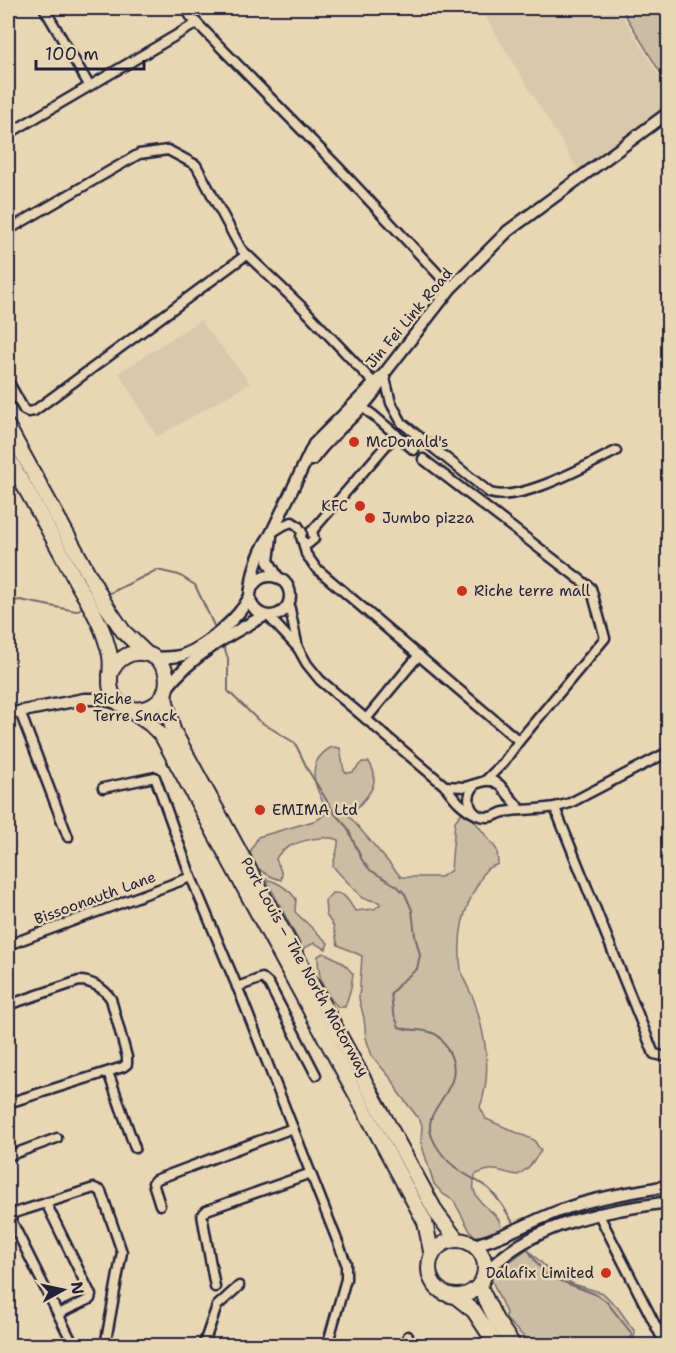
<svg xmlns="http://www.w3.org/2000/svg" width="676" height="1353" viewBox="0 0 676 1353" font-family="'Shantell Sans',sans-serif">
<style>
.built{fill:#d9c8ab}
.green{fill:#cbbca3;stroke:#766f6f;stroke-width:1.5}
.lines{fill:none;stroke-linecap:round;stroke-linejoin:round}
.stream{stroke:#71696b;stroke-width:2}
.minor-casing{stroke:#22223b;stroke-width:13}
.tertiary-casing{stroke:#22223b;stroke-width:15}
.secondary-casing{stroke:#22223b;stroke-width:15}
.trunk-casing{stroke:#22223b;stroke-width:18}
.minor{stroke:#e8d6b4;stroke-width:8}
.tertiary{stroke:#e8d6b4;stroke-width:10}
.secondary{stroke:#e8d6b4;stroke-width:10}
.trunk{stroke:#e8d6b4;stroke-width:14}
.poi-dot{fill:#c8321e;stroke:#e8d6b4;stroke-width:2}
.labels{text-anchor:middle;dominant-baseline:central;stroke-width:5;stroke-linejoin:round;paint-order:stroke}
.street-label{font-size:15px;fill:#22223b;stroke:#e8d6b4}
.poi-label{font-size:15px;fill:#22223b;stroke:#e8d6b4;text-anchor:start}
</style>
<rect width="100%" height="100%" fill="#e8d6b4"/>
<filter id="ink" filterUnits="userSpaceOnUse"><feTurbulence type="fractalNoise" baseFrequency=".0167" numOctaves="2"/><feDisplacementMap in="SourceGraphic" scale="12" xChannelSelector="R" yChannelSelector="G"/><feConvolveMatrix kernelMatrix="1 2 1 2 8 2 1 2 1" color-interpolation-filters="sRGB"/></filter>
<g filter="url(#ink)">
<g class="built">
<polygon points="480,8 618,8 668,91 668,106 582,176"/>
<polygon points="200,320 250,383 157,437 119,373"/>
</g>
<g class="green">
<polygon points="621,8 668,8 668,80 666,82"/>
<path d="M332,747L340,748L344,771L347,773L353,772L362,762H369C384,785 364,800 349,816L401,877H441L451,870L455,821L464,810L473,819L497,850L498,864C494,866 488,867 486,870C483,873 481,879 479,882C462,911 457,936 461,970C463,980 470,990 474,1000C485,1035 493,1071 480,1107L486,1119L534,1140L541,1151L529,1167L518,1175C500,1173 495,1164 475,1175C474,1180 473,1186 474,1190C478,1208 506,1214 500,1232L494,1235L475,1236L470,1231L454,1201L443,1194L434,1184L421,1143L422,1125L419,1119L398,1092L393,1081L372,1056L366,1038L364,1018L359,999L362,956L338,945L333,925L326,915L325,901L332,893C345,892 348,900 355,911L374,909L380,905L379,902L362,898C353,886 342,878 333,866C334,857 339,850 338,840C324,833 282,843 276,859L282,874L281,880C270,877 248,867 251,851C252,847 256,841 258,837L317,820L328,812C316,790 302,763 332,747Z"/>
<path d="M266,879C277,882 289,889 296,899L295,912L328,943L326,949L314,943L303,949Z"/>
<path d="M323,953C336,957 345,963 353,974L351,988L345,1007H338C323,992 318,977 318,956Z"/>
<polygon points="527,1249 548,1269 573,1284 603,1293 618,1308 635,1332 633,1345 538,1345 522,1335 506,1319 506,1313 490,1276"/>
</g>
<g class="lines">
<g class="stream">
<polyline points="106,595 157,570 179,575 195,585 216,630"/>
<polyline points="8,602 20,600 76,611 85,606"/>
<path d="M222,643L228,658V691L259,721L295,743L308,770L335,814L347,827L362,860L370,870L397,886L405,894L412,910L415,936L420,955L417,969L401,982L391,994L393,1012L399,1027C411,1032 423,1028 435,1034C442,1037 445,1046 449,1052C469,1090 419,1107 432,1137C438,1152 451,1166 465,1174C473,1179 482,1183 489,1189C500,1200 508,1213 515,1227"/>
<polyline points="525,1245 538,1265 548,1276 595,1294 606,1301 632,1334 630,1346"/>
</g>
<defs>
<g id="minor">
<polyline points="44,8 89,85"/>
<polyline points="186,8 191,17 337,166 451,288"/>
<polyline points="8,134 197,23"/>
<polyline points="8,230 139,154 168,150 196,165 241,249 304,309 374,383"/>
<path d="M384,374L391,403L402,423L490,493C520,503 588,465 616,451"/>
<polyline points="8,381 24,410 28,412 34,411 246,255"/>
<polyline points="359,405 373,415 414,450"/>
<polyline points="423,459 591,588 605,638 519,741"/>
<polyline points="312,531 396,434"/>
<polyline points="271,533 284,525 292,522 298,526 302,532 301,537 303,542 308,544 314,539 312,531"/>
<polyline points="303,542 306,554 316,568 519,741 503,763 485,781"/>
<polyline points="289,604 298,648"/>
<path d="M269,617L298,648L307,664L320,680L445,786C455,799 462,808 477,815"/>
<polyline points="20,712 68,837"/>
<polyline points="366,719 419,655"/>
<polyline points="445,786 465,787 485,781 493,781 500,785 521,810"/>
<path d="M474,786C465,798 469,817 487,817C494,818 498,813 504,812C527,808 549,811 570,803L668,752"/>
<polyline points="103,788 155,777 191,877 241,996 346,1263 346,1279 327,1346"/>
<polyline points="555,808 654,1054 668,1057"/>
<polyline points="8,945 191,877"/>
<polyline points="237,987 262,978 269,984 316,1075"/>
<path d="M8,1002L14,1003L79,981C91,981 104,988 111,999L127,1057V1064L123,1067L8,1103"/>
<polyline points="108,1072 135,1148"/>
<polyline points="8,1156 57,1138"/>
<polyline points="46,1203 91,1295 90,1299 58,1314"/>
<polyline points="160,1205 153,1183 155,1180 293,1128"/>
<polyline points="598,1213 666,1346"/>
<polyline points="8,1214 74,1346"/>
<polyline points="8,1215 94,1188 101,1191 122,1252 105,1346"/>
<polyline points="215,1287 202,1215 207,1210 311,1173"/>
<polyline points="203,1346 217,1306 239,1286"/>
<polyline points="405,1346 408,1336"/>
</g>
<g id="tertiary">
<path d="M474,1245C505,1237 533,1220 564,1209C597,1197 634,1192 668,1186"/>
<path d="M484,1274C533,1222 601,1212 668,1202"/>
</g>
<g id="secondary">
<path d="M312,460C331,432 362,413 379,385"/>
<polyline points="271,537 268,561 277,577"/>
<circle cx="270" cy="596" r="20"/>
<path d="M251,589C253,568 259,551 271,534L314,444L384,374L451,288L508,231L668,113"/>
<path d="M155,658C164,657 174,658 183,655C206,646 238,619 249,598"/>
<path d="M166,689C191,656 228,635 264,616"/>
<polyline points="8,714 84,699 102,699 120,704"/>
</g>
<g id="trunk">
<polyline points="8,427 105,604 123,631 147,654"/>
<path d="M8,457C31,498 54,539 76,581C86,599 99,618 105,638C107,644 109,650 110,656C113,671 105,686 116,700C131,717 161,710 166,688C174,651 123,638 110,675"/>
<polyline points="164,694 173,730 437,1214 457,1240"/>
<polyline points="128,709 150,724 162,736 425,1222 432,1256"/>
<circle cx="457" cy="1268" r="28"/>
<polyline points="479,1285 496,1320 514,1346"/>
<polyline points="455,1296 474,1311 497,1346"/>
</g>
</defs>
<use href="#minor" class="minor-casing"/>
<use href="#tertiary" class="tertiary-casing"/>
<use href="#secondary" class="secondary-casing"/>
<use href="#trunk" class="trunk-casing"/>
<use href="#minor" class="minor"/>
<use href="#tertiary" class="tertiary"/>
<use href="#secondary" class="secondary"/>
<use href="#trunk" class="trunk"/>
</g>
</g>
<g class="poi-dot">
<circle cx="354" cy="442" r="6"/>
<circle cx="360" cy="506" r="6"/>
<circle cx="370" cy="518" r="6"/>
<circle cx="462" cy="591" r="6"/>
<circle cx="81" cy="708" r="6"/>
<circle cx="260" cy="810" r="6"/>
<circle cx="606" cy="1273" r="6"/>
</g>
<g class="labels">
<g class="street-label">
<text transform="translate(409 318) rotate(-50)">Jin Fei Link Road</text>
<text transform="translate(95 898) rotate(-20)">Bissoonauth Lane</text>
<text transform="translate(305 967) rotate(61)">Port Louis – The North Motorway</text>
</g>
<g class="poi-label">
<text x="366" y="442">McDonald's</text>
<text x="348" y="506" text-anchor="end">KFC</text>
<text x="382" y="518">Jumbo pizza</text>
<text x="474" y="591">Riche terre mall</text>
<text x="93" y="699">Riche<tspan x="93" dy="17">Terre Snack</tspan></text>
<text x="272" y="810">EMIMA Ltd</text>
<text x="594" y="1273" text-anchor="end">Dalafix Limited</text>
</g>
</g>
<rect width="676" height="1353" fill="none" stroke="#e8d6b4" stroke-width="30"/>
<rect x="15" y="15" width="646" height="1323" fill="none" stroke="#22223b" stroke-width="2" filter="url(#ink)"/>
<g transform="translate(63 1290) rotate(82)" stroke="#e8d6b4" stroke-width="4.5" paint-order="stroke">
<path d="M0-4.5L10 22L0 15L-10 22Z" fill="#22223b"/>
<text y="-9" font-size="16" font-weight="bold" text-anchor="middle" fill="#22223b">N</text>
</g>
<path d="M36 60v9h108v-9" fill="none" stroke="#22223b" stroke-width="3"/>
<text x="45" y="60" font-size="18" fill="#22223b" stroke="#e8d6b4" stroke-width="4.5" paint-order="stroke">100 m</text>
</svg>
